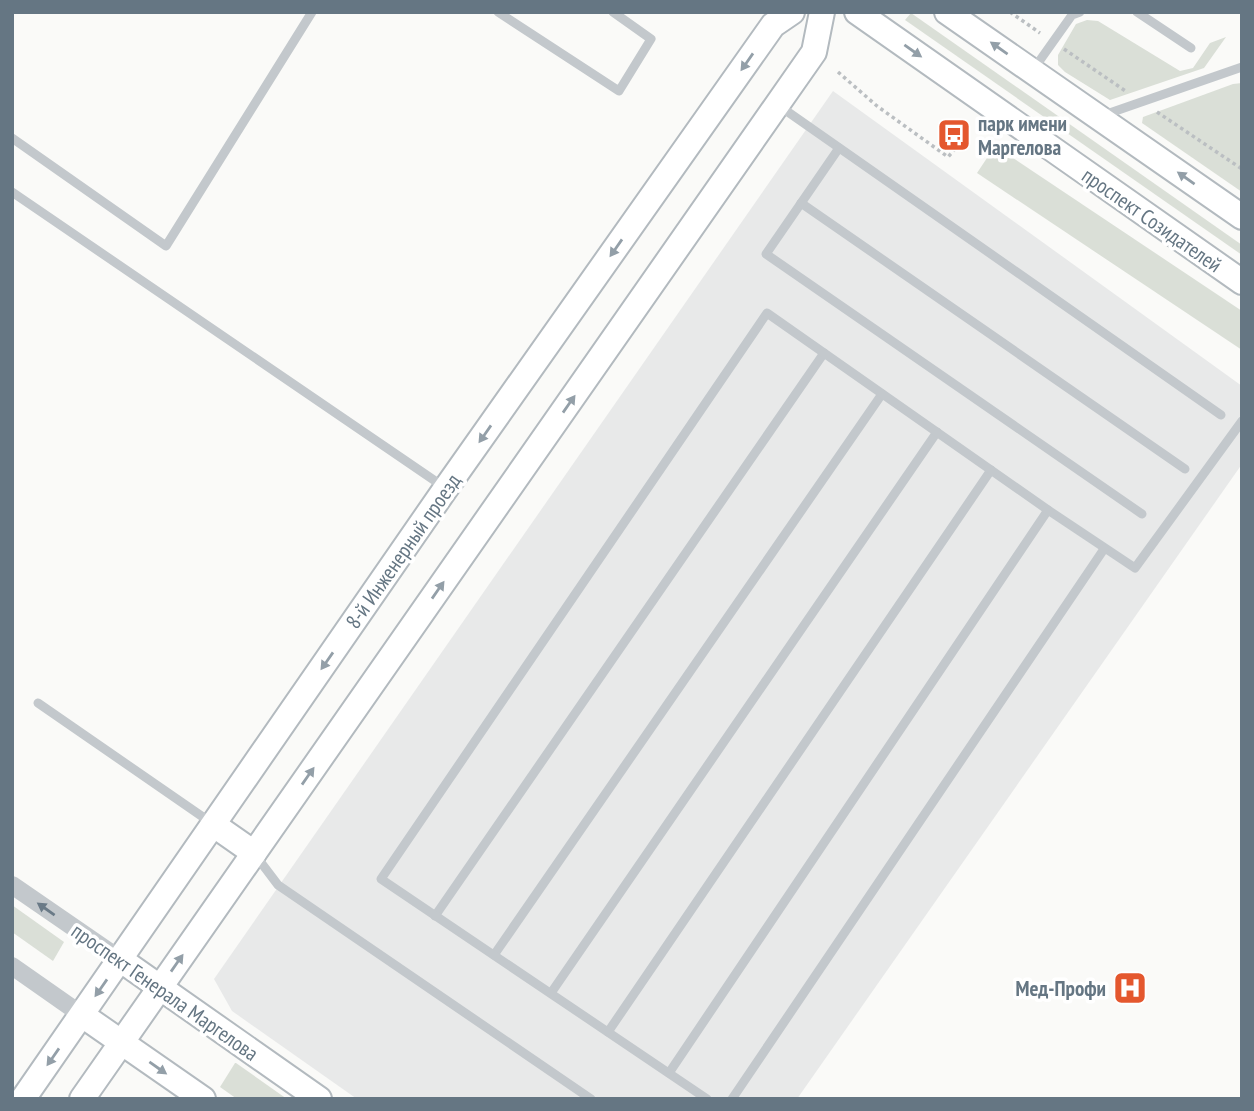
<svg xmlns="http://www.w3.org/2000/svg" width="1254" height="1111" viewBox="0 0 1254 1111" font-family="'PT Sans Narrow',sans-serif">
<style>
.built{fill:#e8e9e9}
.green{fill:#dadfd7}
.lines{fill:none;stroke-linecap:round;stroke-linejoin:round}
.secondary-casing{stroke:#b3babf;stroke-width:28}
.path{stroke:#bbbfc2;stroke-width:3.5;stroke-dasharray:3.5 3.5;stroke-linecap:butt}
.lane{stroke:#c3c8cc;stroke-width:9}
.street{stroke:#c3c8cc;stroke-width:18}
.secondary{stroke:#fff;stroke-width:24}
.oneway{fill:#939fa8}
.oneway2{fill:#6a7a87}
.labels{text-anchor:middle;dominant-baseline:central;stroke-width:7;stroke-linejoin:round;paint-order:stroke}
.poi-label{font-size:21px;font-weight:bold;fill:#657683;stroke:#fff;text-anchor:start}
.street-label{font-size:21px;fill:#657683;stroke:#fff}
</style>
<rect width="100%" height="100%" fill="#fafaf8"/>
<polygon class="built" points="833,91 1242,386 1242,464 797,1099 357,1099 232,1011 214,979"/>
<g class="green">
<polygon points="911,13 1242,245 1242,255 905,20"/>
<polygon points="1087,20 1098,21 1180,71 1193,68 1210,43 1226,37 1204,68 1110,100 1065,72 1058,65 1058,55 1076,24"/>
<polygon points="1242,83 1242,192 1142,123 1143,117 1233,84"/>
<polygon points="995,146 1242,311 1242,350 977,173"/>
<polygon points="12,905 64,942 53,961 12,932"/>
<polygon points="235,1063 236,1063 287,1099 237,1099 220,1087"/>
</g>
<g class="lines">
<defs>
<g id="secondary">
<polyline points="857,12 1242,282"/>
<polyline points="947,12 1242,217"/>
<polyline points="214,825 254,853"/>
<polyline points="121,960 319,1099"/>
<polyline points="82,1015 203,1099"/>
<polyline points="23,1099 446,488 773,25 792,12"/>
<polyline points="82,1099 814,52 822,12"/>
</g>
</defs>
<use href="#secondary" class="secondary-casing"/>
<g class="path">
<polyline points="1010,12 1040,33"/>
<polyline points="1064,49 1127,92"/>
<polyline points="838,72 877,106 948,157 962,141 954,135"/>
<polyline points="1157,112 1242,169"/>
</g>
<g class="lane">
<polyline points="498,12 619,91 651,39 613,12"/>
<polyline points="1137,12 1191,48"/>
<polyline points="1033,70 1072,15 1080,12"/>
<polyline points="778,105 1221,415"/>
<polyline points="1101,116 1242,67"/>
<polyline points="12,138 166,246 312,12"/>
<polyline points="839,148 766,254 1142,514"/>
<polyline points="12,192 444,487"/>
<polyline points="801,203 1185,469"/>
<polyline points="38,703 213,824"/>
<polyline points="256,856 278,885 591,1099"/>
<polyline points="435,916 824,353"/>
<polyline points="494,955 882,394"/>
<polyline points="551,993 937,432"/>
<polyline points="608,1032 991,470"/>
<polyline points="669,1073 1048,510"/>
<polyline points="707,1099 381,879 767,313 1048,510 1135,568 1242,421"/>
<polyline points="732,1099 1104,549"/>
</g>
<g class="street">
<polyline points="12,885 121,960"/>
<polyline points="12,966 82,1015"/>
</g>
<use href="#secondary" class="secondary"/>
</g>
<defs><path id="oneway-solid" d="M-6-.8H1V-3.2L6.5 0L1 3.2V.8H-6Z" transform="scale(1.75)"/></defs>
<g class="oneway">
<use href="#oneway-solid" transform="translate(999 48) rotate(-145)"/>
<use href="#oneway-solid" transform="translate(913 51) rotate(35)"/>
<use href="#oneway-solid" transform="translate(747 62) rotate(125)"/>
<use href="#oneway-solid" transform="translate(1186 178) rotate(-145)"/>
<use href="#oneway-solid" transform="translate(616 248) rotate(125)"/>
<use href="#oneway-solid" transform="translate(569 404) rotate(-55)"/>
<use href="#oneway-solid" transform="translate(485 434) rotate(125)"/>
<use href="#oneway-solid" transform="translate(438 590) rotate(-55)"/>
<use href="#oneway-solid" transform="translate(327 661) rotate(125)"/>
<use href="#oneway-solid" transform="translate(308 776) rotate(-55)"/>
<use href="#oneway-solid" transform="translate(177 963) rotate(-55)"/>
<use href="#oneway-solid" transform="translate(101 988) rotate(125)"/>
<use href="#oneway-solid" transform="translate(53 1057) rotate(125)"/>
<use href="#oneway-solid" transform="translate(158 1068) rotate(35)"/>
</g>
<use class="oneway2" href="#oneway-solid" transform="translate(46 909) rotate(-145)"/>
<defs>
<symbol id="bus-square" viewBox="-11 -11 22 22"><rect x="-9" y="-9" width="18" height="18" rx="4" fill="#e4572e" stroke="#fff"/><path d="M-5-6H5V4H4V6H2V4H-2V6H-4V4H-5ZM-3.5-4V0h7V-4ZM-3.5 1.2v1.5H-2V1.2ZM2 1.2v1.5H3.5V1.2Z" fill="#fff"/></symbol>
<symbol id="hospital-square" viewBox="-11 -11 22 22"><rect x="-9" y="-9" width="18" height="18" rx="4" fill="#e4572e" stroke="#fff"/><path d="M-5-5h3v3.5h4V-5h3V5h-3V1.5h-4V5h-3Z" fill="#fff"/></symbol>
</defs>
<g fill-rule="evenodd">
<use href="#bus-square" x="935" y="116" width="38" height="38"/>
<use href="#hospital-square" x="1111" y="969" width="38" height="38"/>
</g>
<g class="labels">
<g class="poi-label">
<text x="978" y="123">парк имени<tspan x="978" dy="24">Маргелова</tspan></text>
<text x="1106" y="988" text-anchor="end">Мед-Профи</text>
</g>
<g class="street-label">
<text transform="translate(1152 220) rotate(35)">проспект Созидателей</text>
<text transform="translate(403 551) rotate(-55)">8-й Инженерный проезд</text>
<text transform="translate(165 992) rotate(35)">проспект Генерала Маргелова</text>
</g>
</g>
<rect width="1254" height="1111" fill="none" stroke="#657683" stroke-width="28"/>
</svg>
